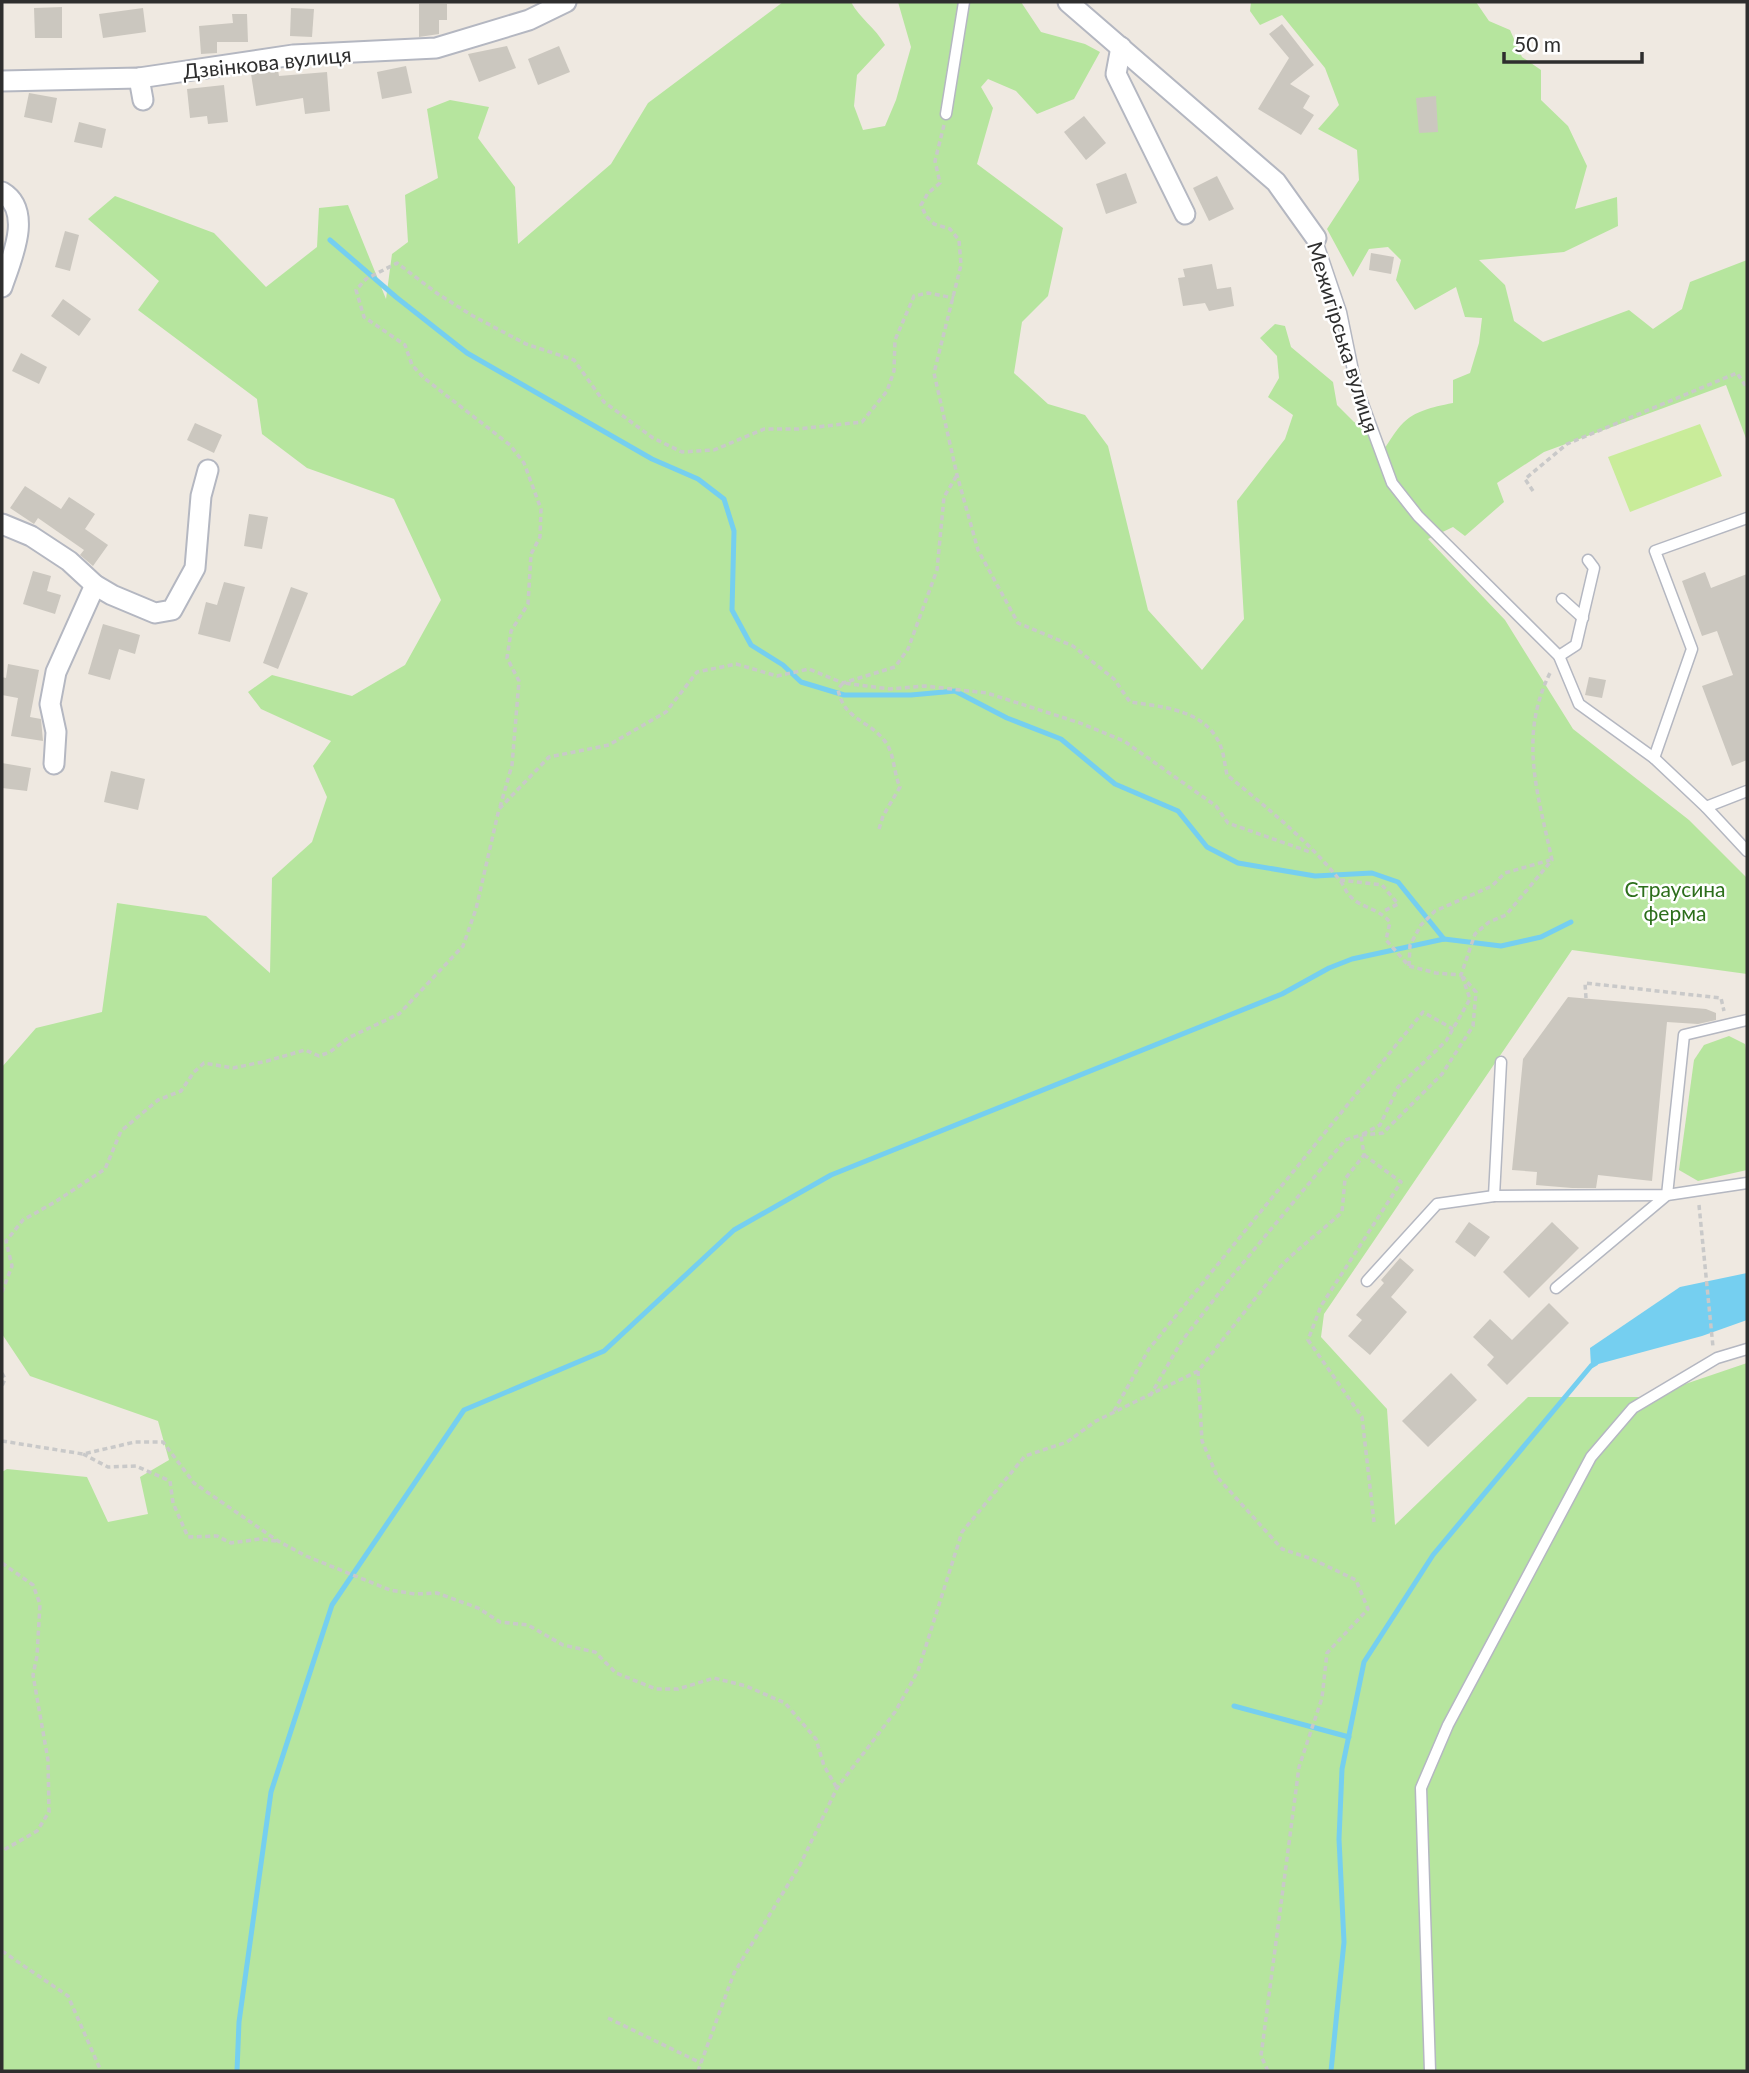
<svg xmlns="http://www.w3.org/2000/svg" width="1749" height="2073" viewBox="0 0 1749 2073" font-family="Lato,sans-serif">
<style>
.green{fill:#b6e59e}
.pitch{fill:#c9ec9a}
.water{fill:#75cff0}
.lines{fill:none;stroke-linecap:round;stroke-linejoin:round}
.stream{stroke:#75cff0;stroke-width:5}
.building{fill:#cbc7bf}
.lane-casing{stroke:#b4b7c1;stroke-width:13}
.street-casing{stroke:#b4b7c1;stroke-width:23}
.path{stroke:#c9c9c9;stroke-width:3.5;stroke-dasharray:5 3.5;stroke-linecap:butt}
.lane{stroke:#fff;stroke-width:10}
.street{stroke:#fff;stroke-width:19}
.labels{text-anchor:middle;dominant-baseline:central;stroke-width:5;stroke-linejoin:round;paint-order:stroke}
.street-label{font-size:21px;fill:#2e2e2e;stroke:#fff}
.park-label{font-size:21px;fill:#2c6e1b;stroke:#fff}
</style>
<rect width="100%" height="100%" fill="#efe9e1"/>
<g class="green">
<path d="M783,2H851C860,19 875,27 885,45L857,75L854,106L863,130L885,126L896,100L911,47L898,2H1021L1041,32L1085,44L1100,52L1074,99L1037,114L1016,91L988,79L981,87L993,108L977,164L1063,228L1048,296L1022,322L1014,373L1048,404L1085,415L1108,446L1148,610L1202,670L1244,619L1237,501L1285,439L1293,415L1268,397L1279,378L1277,356L1260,338L1275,324L1285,326L1291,347L1333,382L1337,405L1354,422L1365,427L1379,458C1403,419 1406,412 1453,403V380L1470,373L1479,343L1482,318L1465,317L1456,287L1415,310L1396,280L1401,260L1388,247L1369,249L1353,277L1327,229L1359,180L1357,150L1318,129L1339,105L1325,68L1282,15L1260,25L1250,11L1251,2H1476L1489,21L1510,30L1522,57L1541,70V100L1568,126L1587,166L1575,209L1617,197L1618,226L1564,252L1479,260L1505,285L1514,321L1543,342L1629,310L1653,329L1682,309L1690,282L1747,260V441L1726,385L1544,452L1497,483L1504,502L1465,536L1453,527L1428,539L1505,620L1573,729L1689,820L1747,878V974L1572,950L1324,1314L1321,1337L1387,1409L1395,1525L1528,1397H1647L1747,1363V2071H2V1472L7,1469L87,1477L108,1522L148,1514L140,1477L169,1460L158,1421L30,1376L2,1334V1067L36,1028L102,1012L117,903L206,916L270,973L272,878L312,842L327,797L313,766L331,741L261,709L248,692L272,675L352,696L405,665L441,600L394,499L307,468L262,434L257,399L138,310L159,281L88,219L115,196L214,233L266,287L317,247L319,208L348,205L386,299L392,254L408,242L405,195L438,178L427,109L450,100L489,107L478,138L515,187L518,244L611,164L648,103Z"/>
<polygon points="1729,1036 1745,1044 1747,1056 1747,1170 1698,1181 1679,1170 1694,1060 1704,1045"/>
</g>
<polygon class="pitch" points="1700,424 1722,476 1630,512 1608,457"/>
<polygon class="water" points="1747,1273 1747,1320 1702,1336 1591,1366 1590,1348 1680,1287"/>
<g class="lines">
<g class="stream">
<polyline points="330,240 396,297 467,353 652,459 698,479 724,499 734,531 732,610 751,645 783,665 801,682 844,695 911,695 955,691 1007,718 1061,739 1115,784 1178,811 1207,847 1238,863 1315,876 1372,873 1398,882 1444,939"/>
<polyline points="1234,1706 1349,1737"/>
<polyline points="237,2071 239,2022 271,1792 332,1605 464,1410 604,1351 734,1230 831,1175 1282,994 1329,968 1352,959 1444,939 1501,946 1541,937 1571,922"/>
<polyline points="1331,2071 1344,1942 1339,1839 1342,1769 1364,1662 1433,1555 1591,1366 1596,1363"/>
</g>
</g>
<g class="building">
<polygon points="419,4 447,4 447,20 439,20 439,34 419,37"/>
<polygon points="62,7 62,38 35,38 34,8"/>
<polygon points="143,8 146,32 103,38 99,14"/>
<polygon points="291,8 314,9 312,37 290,36"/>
<polygon points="232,14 247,14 248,42 217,42 217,53 201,54 199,26 233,23"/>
<polygon points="1282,24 1314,65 1290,84 1310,96 1303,108 1314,115 1301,135 1258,109 1289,58 1269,34"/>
<polygon points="507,46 516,68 479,82 468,54"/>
<polygon points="559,46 570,72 538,85 528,59"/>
<polygon points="406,66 412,93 382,99 377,72"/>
<polygon points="278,70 279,76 327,72 330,111 305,114 303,98 256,106 251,74"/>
<polygon points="224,85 228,122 208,124 207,116 190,118 187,89"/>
<polygon points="29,93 57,98 52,123 24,117"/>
<polygon points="1436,96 1438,132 1419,133 1416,98"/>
<polygon points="1084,116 1106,143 1086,160 1064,132"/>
<polygon points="79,122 106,129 102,148 74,142"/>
<polygon points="1126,173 1137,203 1106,214 1096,184"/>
<polygon points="1217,176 1234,209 1209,221 1193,188"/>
<polygon points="65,231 79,235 70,271 55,267"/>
<polygon points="1371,253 1394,257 1391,274 1369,270"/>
<polygon points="1212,264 1217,289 1231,287 1234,306 1209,311 1205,303 1183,306 1178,278 1185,277 1183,269"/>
<polygon points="63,299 91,319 79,336 51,316"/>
<polygon points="21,353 47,367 39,384 12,371"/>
<polygon points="195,423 222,435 214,453 187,440"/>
<polygon points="25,486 61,509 69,497 95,514 85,529 108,545 93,566 80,555 84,550 38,518 34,524 10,508"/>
<polygon points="249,514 268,517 262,549 244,546"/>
<polygon points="33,571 51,576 47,591 61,595 55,614 23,604"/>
<polygon points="1705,572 1711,588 1747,574 1747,760 1732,766 1702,686 1733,675 1717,631 1702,636 1682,581"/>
<polygon points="224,582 245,587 230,642 198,634 206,602 217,605"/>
<polygon points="291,587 308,593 278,669 263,663"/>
<polygon points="103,624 140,635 135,654 119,649 110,680 88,674"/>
<polygon points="8,664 39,670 30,717 41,719 43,741 11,736 18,698 2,695 2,677 6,678"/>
<polygon points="1589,677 1606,680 1602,698 1585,695"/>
<polygon points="2,763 31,768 27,791 2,788"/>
<polygon points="111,771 145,779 138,810 104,802"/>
<polygon points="1568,997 1706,1009 1716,1013 1716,1020 1698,1024 1667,1022 1652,1181 1598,1175 1596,1188 1572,1188 1536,1185 1537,1172 1512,1170 1523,1059"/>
<polygon points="1469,1222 1490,1237 1475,1257 1455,1242"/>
<polygon points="1552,1222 1579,1248 1529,1298 1503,1272"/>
<polygon points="1400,1258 1414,1270 1391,1297 1407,1312 1370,1355 1348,1336 1362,1320 1356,1315 1384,1283 1381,1280"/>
<polygon points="1549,1303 1569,1323 1507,1385 1487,1365 1494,1357 1473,1337 1490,1319 1512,1340"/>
<polygon points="1451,1373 1477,1400 1428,1447 1402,1421"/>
</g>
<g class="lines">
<defs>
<g id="lane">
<polyline points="946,114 964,2"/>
<polyline points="1316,238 1341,312 1356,385 1392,483 1418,516 1559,656 1579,704 1654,758 1706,807 1747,851"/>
<polyline points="1562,599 1583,618"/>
<polyline points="1559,656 1576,645 1594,568 1588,560"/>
<polyline points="1654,758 1692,649 1655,551 1747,518"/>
<polyline points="1706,807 1747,791"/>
<polyline points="1494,1196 1501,1062"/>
<polyline points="1367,1281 1437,1204 1494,1196 1667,1195 1684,1035 1747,1020"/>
<polyline points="1556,1288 1667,1195 1747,1183"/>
<polyline points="1430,2071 1421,1788 1448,1725 1591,1457 1633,1408 1717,1358 1747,1349"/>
</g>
<g id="street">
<polyline points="1068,2 1276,182 1316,238"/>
<polyline points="1121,47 1116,74 1185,214"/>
<polyline points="139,78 143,100"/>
<polyline points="2,81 139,78 293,55 436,48 529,20 566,2"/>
<path d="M2,192C34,211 11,260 2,287"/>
<polyline points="2,524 31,536 69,561 95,585 112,595 155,613 172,610 195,568 201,496 208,470"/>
<polyline points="54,764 56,732 50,704 56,672 95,585"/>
</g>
</defs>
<use href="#lane" class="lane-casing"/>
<use href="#street" class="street-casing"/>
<g class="path">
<path d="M944,125L935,161L940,183L928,193L921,205L926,216L934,224L950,229L959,240L961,265L934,373L957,475L978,550L1018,623L1073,646L1114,679L1130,702C1164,707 1207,710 1221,747C1224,755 1225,766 1227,775C1264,805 1308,841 1338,878C1343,883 1345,891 1350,896C1360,908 1377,907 1390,922L1386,940L1409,966L1436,973L1461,975L1475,934L1489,922L1506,915L1552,860C1538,794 1518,737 1550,673"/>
<polyline points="1533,491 1525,479 1567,444 1737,373 1747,388"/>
<polyline points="500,807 512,765 519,681 507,658 511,631 528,604 531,554 540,537 541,509 524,463 510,445 424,378 412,365 405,345 364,317 356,290 366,279 397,263 438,294 473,316 526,344 574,360 604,402 653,438 682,452 714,450 764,429 798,429 862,422 887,391 894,371 895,340 914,296 928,293 954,298"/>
<path d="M879,829L883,816L900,787C893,772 895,753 884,740C868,720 843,719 838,689L843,683L890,689L925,686L987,693L1080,723L1124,741L1216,806L1228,823L1310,852"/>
<polyline points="1340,880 1382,885 1398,904 1382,912"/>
<polyline points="1409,966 1410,945 1421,925 1435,911 1492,886 1505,873 1550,860"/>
<polyline points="1586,998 1585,983 1721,998 1724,1011"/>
<polyline points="1364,1155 1401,1182 1321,1306 1308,1340 1362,1417 1374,1522"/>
<polyline points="1699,1205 1713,1347"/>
<polyline points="2,1292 12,1266 6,1241 23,1220 55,1202 105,1169 121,1131 158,1100 181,1091 194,1072 204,1063 233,1068 267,1061 305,1050 319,1056 330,1052 348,1038 399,1014 463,946 476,909 499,809 549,757 609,745 666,712 697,672 736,664 777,676 809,669 843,683 895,667 908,649 937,570 944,497 957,475"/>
<polyline points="1198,1371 1202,1441 1218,1478 1282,1549 1312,1559 1356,1580 1368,1609 1327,1653 1322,1698 1299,1767 1261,2056 1268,2071"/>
<polyline points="2,1373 5,1379 2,1386"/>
<polyline points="1150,1396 1181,1342 1233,1275 1345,1140 1361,1135 1383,1133 1442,1074 1473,1026 1476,992 1463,977"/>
<polyline points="1114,1411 1149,1349 1423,1012 1453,1029"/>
<polyline points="2,1441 83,1454 135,1442 163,1442 194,1483 278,1541 306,1556 390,1590 415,1594 437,1593 478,1608 500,1622 528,1625 563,1645 595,1652 616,1673 656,1689 678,1689 714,1678 746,1686 785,1703 816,1739 824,1766 837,1788"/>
<polyline points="83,1454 108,1467 136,1466 170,1481 173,1503 188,1537 217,1536 231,1543 260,1539 276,1541"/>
<polyline points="2,1563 33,1585 40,1604 37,1656 33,1675 48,1760 49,1812 37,1831 2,1851"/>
<polyline points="2,1951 68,1996 101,2071"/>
<polyline points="608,2018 701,2063"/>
<path d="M698,2071L734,1973L800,1865L837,1788L895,1712L918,1671L962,1532L1025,1456L1067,1442L1096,1421L1198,1371L1280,1267C1299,1247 1322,1231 1342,1212L1345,1179L1364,1155L1361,1135L1380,1125L1398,1087L1446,1041L1470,999L1462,976"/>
</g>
<use href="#lane" class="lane"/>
<use href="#street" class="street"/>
</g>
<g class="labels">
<g class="street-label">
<text transform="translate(267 62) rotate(-6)">Дзвінкова вулиця</text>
<text transform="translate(1344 337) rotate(73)">Межигірська вулиця</text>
</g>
<g class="park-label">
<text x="1675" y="888">Страусина<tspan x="1675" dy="24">ферма</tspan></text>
</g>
</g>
<rect width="1749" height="2073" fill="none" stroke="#2e2e2e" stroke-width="7"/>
<path d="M1504 52v10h138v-10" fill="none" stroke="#2e2e2e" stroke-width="3.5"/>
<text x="1514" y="52" font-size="21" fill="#2e2e2e" stroke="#ffffff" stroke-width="5" paint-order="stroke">50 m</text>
</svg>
